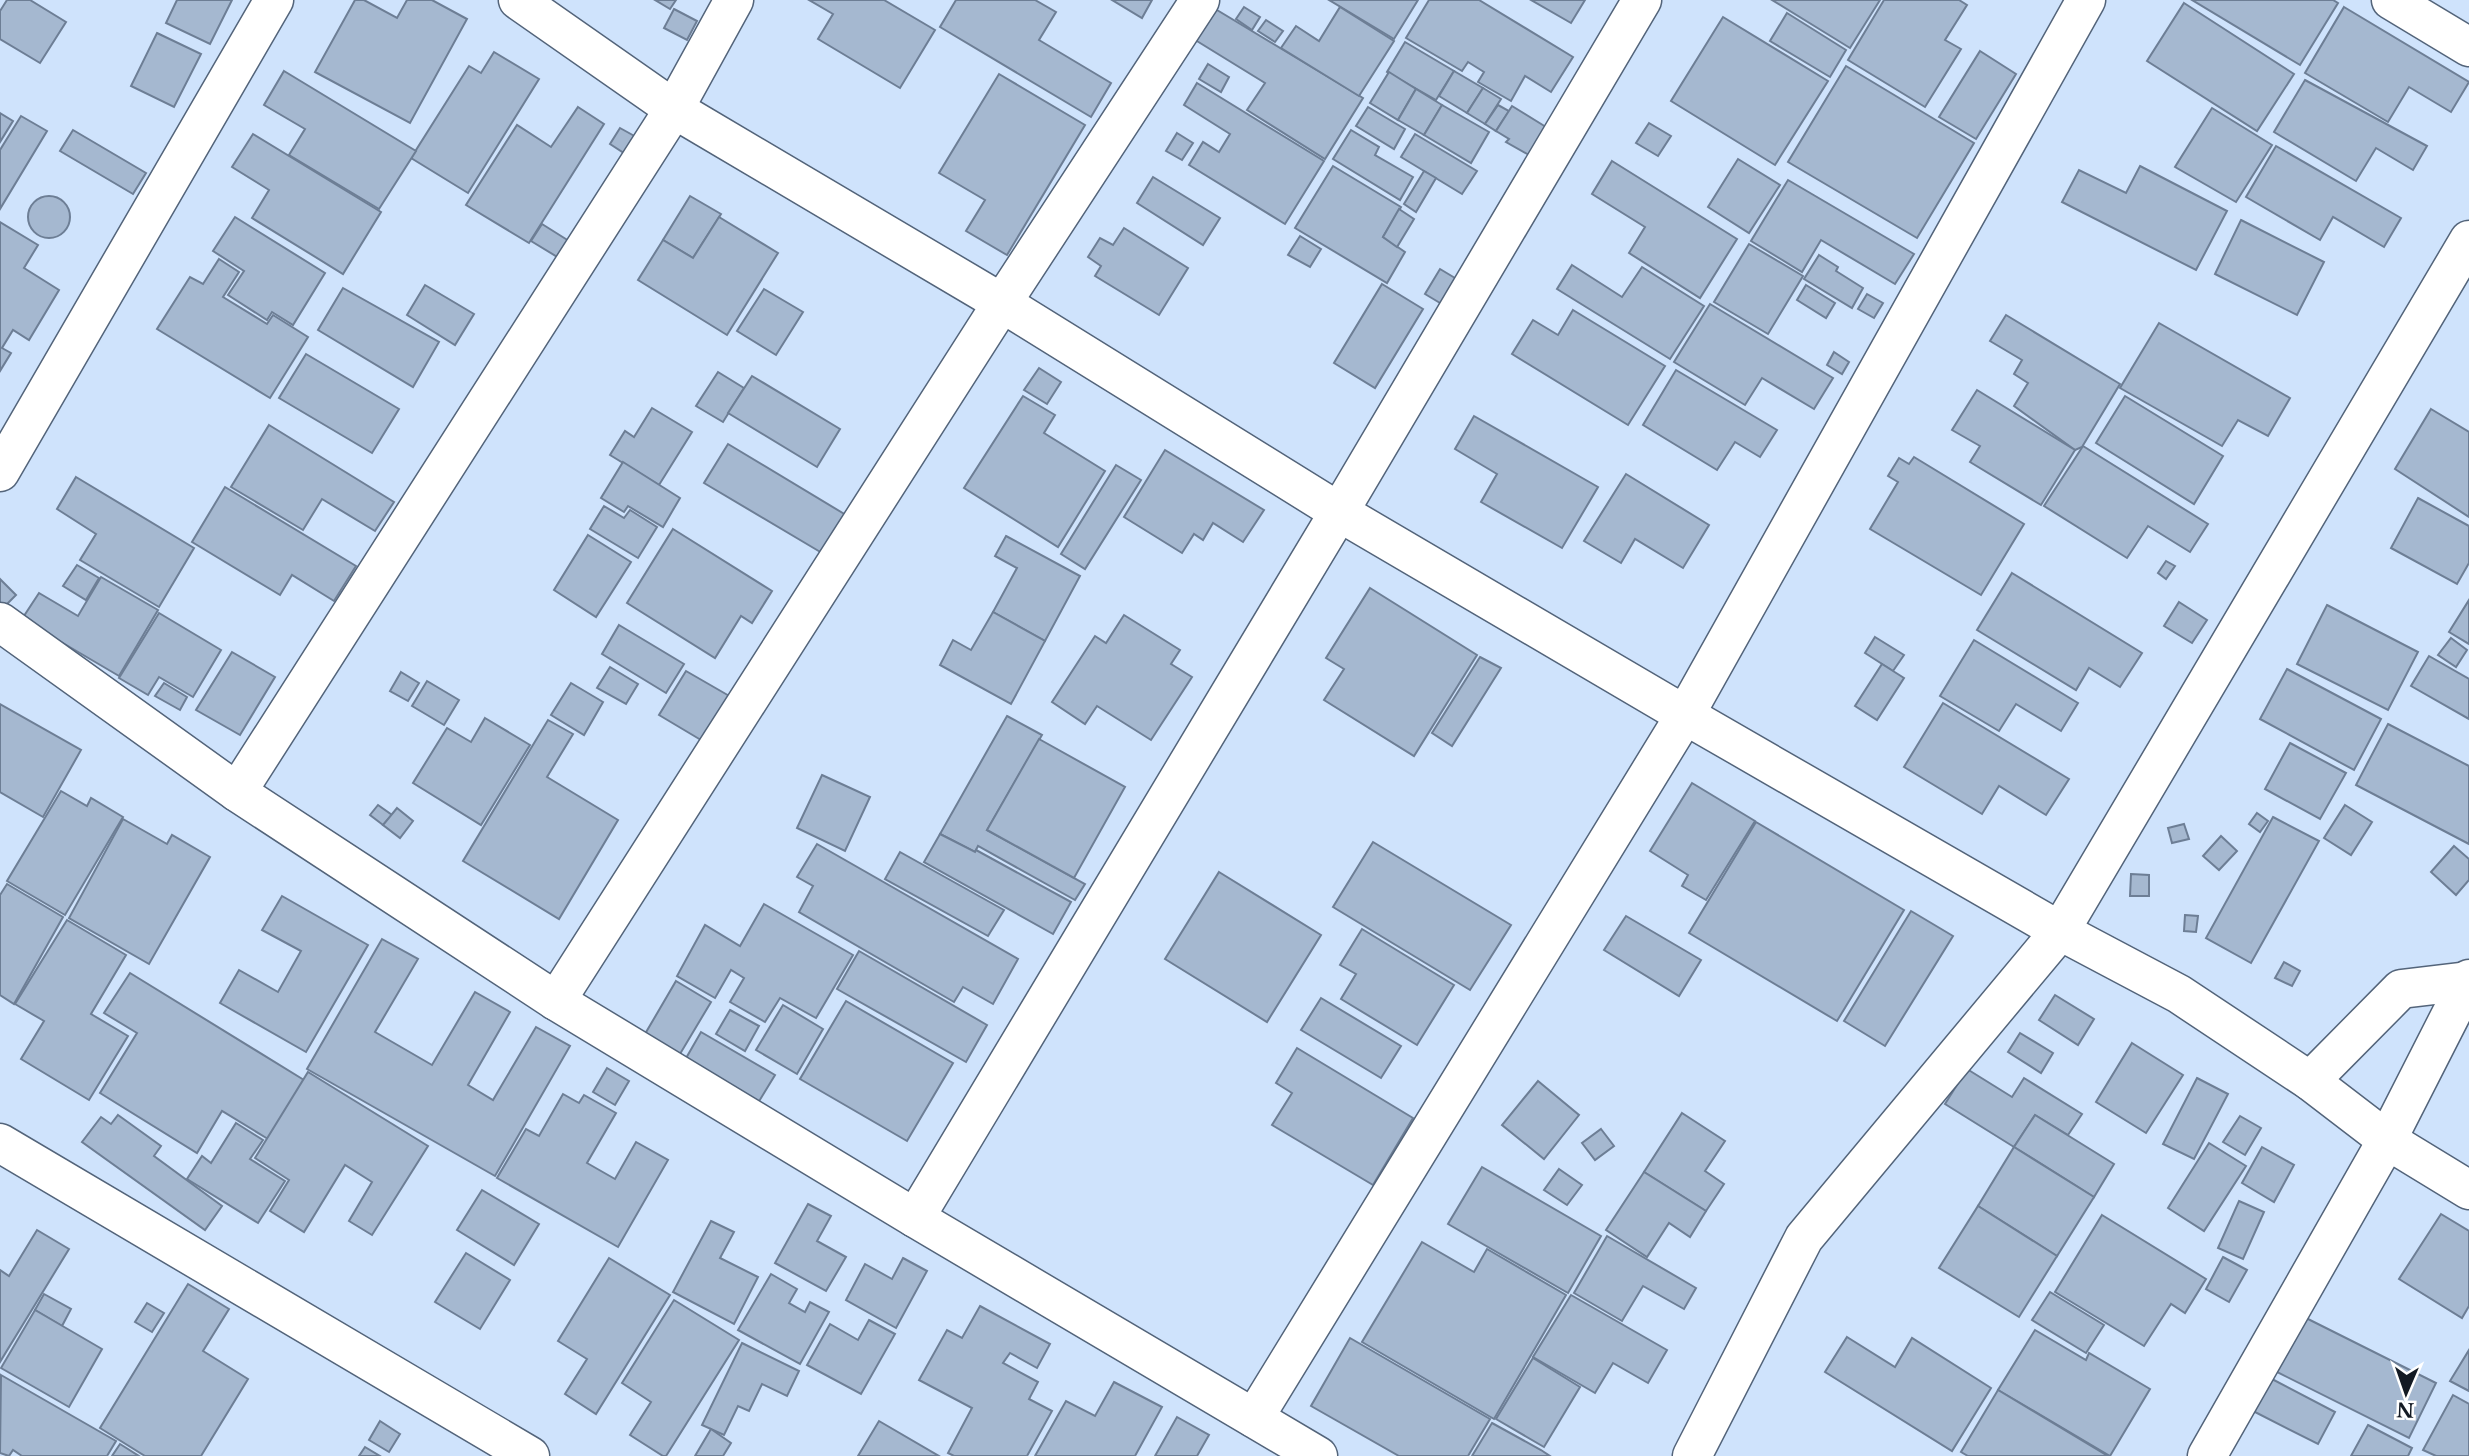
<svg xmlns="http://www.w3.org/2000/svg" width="2469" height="1456" viewBox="0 0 2469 1456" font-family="'Libre Baskerville',serif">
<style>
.building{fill:#a5b8d0;stroke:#6d7e95;stroke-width:2}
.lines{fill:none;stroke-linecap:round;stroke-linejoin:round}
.minor-casing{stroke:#53647a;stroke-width:41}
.minor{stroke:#fff;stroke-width:38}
</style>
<rect width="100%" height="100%" fill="#cfe3fc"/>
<g class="building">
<polygon points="7,0 30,0 66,22 40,63 0,39 0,11"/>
<polygon points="177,0 232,0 210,44 166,23"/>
<polygon points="355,0 364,0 397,18 407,0 432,0 467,19 410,123 315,72"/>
<polygon points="655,0 676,0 670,9"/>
<polygon points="809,0 884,0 935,30 900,88 818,39 833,14"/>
<polygon points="956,0 1035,0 1056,12 1039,40 1111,83 1091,117 940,27"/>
<polygon points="1112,0 1152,0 1142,18"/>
<polygon points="1329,0 1418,0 1394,39"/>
<polygon points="1429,0 1479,0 1573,57 1551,92 1525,76 1511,101 1478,82 1484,72 1468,62 1462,71 1406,38"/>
<polygon points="1531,0 1585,0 1571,23"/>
<polygon points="1772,0 1880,0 1850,48"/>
<polygon points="1884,0 1959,0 1967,5 1945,40 1961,49 1925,107 1848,60"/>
<polygon points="2192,0 2333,0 2338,3 2300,65"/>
<polygon points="2184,3 2294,74 2257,131 2147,61"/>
<polygon points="1212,7 1363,98 1325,159 1247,110 1265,83 1192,38"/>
<polygon points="1244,7 1260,17 1252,30 1236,19"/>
<polygon points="1340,7 1394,41 1359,96 1281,48 1296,26 1319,41"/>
<polygon points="2344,7 2469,82 2451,112 2409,87 2388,122 2305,73"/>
<polygon points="674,9 697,21 687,40 664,28"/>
<polygon points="1787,13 1846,50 1830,77 1770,41"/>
<polygon points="1723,17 1828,81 1775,165 1671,101"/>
<polygon points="1266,20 1283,31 1275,42 1258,31"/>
<polygon points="157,33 201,54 174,107 131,86"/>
<polygon points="1405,42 1454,71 1436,100 1387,72"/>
<polygon points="1980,51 2016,74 1976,139 1939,117"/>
<polygon points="494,52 539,79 468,193 411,158 469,66 481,73"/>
<polygon points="1208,64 1229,77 1221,92 1199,79"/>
<polygon points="1846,66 1974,143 1917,238 1788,162"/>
<polygon points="284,71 416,151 379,209 289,155 305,129 264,105"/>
<polygon points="1454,71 1483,88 1467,113 1439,96"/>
<polygon points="1389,72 1416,89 1398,120 1370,103"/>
<polygon points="999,74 1085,125 1007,255 966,231 985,200 939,173"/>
<polygon points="2305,80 2427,146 2413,170 2376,148 2356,181 2274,132"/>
<polygon points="1197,83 1324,161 1285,224 1189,165 1203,142 1219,152 1230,134 1184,105"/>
<polygon points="1483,88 1501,99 1485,124 1467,113"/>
<polygon points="1416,89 1442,105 1424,135 1398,120"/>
<polygon points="1442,105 1489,132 1471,163 1424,135"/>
<polygon points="1498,105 1509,111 1496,131 1485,124"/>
<polygon points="1512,106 1546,127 1529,155 1506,142 1509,139 1496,131"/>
<polygon points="578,107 604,124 529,243 466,205 517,125 551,147"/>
<polygon points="1368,107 1405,129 1394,149 1356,126"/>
<polygon points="2212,108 2272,145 2236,202 2175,167"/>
<polygon points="0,113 13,121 0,142"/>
<polygon points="21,116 47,131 0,209 0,150"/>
<polygon points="1649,123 1671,136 1658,156 1636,143"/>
<polygon points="620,128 638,138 627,155 610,144"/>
<polygon points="73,130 146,173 133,194 60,151"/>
<polygon points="1351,130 1379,147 1375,155 1413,177 1400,200 1333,159"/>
<polygon points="1177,133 1193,143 1182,160 1166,151"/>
<polygon points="253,134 381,212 343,274 252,218 269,190 232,167"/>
<polygon points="1415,134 1477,171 1462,194 1401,157"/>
<polygon points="2276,146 2401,218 2384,247 2333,217 2320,240 2246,197"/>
<polygon points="1738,159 1780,185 1749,233 1708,207"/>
<polygon points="1612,161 1737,239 1700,298 1629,253 1645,227 1592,194"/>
<polygon points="1333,166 1401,207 1383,237 1405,252 1387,283 1295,228"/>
<polygon points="2140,166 2227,211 2196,270 2062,202 2079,170 2126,193"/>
<polygon points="1424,171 1436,178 1416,212 1404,204"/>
<polygon points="1153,177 1220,218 1203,245 1137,203"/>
<polygon points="1788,180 1914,254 1895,284 1821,240 1802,272 1751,241"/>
<circle cx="49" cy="217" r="21"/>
<polygon points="690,196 721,214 693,258 663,240"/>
<polygon points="1399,209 1414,219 1397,247 1383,237"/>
<polygon points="235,217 325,273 293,325 272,312 267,320 228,295 244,271 213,251"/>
<polygon points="719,217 778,253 727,335 638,280 663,240 693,258"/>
<polygon points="2241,220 2324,262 2297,315 2215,274"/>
<polygon points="0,222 38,245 24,268 59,290 29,340 13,330 2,348 11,353 0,371"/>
<polygon points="542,224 569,241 559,258 531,241"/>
<polygon points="1124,228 1188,268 1159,315 1095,276 1101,266 1088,257 1100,238 1113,245"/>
<polygon points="1300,236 1321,249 1310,267 1288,255"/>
<polygon points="1749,244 1803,276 1768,334 1714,302"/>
<polygon points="1819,255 1838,267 1836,271 1863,288 1852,308 1804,279"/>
<polygon points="219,259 239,272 223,297 267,324 273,315 308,337 270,398 157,329 190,277 203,284"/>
<polygon points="1572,265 1622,297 1642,267 1704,306 1670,359 1557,289"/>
<polygon points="1440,269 1460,281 1445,306 1425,294"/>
<polygon points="1382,284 1423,309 1375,388 1334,363"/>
<polygon points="425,285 474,314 455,345 407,315"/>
<polygon points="1806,285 1835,303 1826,318 1797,300"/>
<polygon points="343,288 439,342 413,387 318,330"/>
<polygon points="764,289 803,312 776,355 737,331"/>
<polygon points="1867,294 1883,303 1874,318 1858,309"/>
<polygon points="1710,304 1833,378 1814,409 1762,378 1745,405 1674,362"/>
<polygon points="1573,310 1665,366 1628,425 1512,354 1533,320 1558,335"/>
<polygon points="2006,315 2120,384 2082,447 2075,450 2014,406 2028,383 2014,374 2022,360 1990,341"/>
<polygon points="2159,323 2290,398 2268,436 2238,420 2222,446 2120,388"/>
<polygon points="1834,352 1849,362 1842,374 1827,365"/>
<polygon points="306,354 399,409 372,453 279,398"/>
<polygon points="1039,368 1061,382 1047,404 1024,390"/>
<polygon points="1676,370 1777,430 1760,457 1735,442 1717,470 1643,425"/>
<polygon points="718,372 744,388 723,422 696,406"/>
<polygon points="752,376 840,429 817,467 728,413"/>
<polygon points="1977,390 2075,450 2041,505 1970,462 1980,446 1952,430"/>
<polygon points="1023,396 1055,415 1044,433 1105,471 1058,547 964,488"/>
<polygon points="2125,396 2223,456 2194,504 2096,443"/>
<polygon points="652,408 692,432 659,485 610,455 625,431 634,437"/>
<polygon points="2431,409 2469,432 2469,517 2395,469"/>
<polygon points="1474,416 1598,487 1562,548 1481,502 1497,474 1455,449"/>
<polygon points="269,425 394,502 375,531 322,499 303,530 231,487"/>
<polygon points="728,444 846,515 822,553 704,483"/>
<polygon points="2083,446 2208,524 2190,552 2148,526 2127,558 2044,506"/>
<polygon points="1165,450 1264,510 1243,542 1213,523 1203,540 1194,534 1182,553 1124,517"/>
<polygon points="1914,457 2024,524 1981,595 1870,529 1898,482 1888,476 1899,458 1909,464"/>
<polygon points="623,462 680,498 663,527 628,506 624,512 601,498"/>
<polygon points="1116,465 1141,480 1085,569 1061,554"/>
<polygon points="1626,474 1709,525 1683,568 1635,539 1621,563 1584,541"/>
<polygon points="76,477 194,548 159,607 80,560 96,534 57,509"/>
<polygon points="225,487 356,566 334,601 292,575 280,595 192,542"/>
<polygon points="2418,498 2469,526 2469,563 2457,584 2391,548"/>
<polygon points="604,506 624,518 630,510 657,527 638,558 590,529"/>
<polygon points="673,529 772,591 752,623 741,616 715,658 627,603"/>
<polygon points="588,535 631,562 596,617 554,590"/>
<polygon points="1006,536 1080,576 1045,641 993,612 1017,568 995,556"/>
<polygon points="2166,561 2175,566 2166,579 2158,573"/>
<polygon points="77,565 99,578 86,600 63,586"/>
<polygon points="2012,573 2142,653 2120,687 2089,668 2076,690 1977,630"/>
<polygon points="101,577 158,610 119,676 22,619 39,593 78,616"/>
<polygon points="0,579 16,595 2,609 0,607"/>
<polygon points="1370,588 1477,655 1414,756 1324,700 1344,669 1326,658"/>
<polygon points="2469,600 2469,644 2449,632"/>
<polygon points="2179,602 2207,620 2192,643 2164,626"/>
<polygon points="2327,605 2418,652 2388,710 2297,664"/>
<polygon points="993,612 1045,641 1011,704 940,665 953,640 971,650"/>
<polygon points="159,613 221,650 193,697 159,677 148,695 119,678"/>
<polygon points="1124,615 1180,650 1171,664 1192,677 1151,740 1097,706 1085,724 1052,702 1095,636 1106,643"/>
<polygon points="619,625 684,664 666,693 602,654"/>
<polygon points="1875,637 1904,655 1893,671 1865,653"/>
<polygon points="2451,638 2467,650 2456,667 2438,655"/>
<polygon points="1974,640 2078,703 2061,731 2016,704 1999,731 1940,696"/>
<polygon points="232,652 275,677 240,735 196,710"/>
<polygon points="2429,656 2469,679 2469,719 2411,686"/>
<polygon points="1480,657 1501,668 1452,746 1432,733"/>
<polygon points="1882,664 1904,678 1877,720 1855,706"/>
<polygon points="610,667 638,684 626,704 597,688"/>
<polygon points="2287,669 2381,719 2354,770 2260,719"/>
<polygon points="686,671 738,701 711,746 659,715"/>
<polygon points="401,672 419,683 408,701 390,691"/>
<polygon points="427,681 459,700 444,725 412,706"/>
<polygon points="164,683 187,697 180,710 155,696"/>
<polygon points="571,683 603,702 584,735 551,715"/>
<polygon points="1943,703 2069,779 2046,815 1999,786 1982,814 1904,767"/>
<polygon points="0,704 81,750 43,817 0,792"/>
<polygon points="1007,716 1042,735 987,830 1085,884 1075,900 978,846 975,852 940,834"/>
<polygon points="485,718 530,745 481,825 413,783 447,728 471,742"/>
<polygon points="548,720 573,734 547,777 618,820 559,919 463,861"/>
<polygon points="2388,724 2469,766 2469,844 2356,785"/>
<polygon points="1039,739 1125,787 1074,878 987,830"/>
<polygon points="2290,743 2346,773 2320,819 2265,789"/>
<polygon points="822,775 870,797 845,851 797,828"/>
<polygon points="1692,783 1755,821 1706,900 1682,886 1688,875 1650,851"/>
<polygon points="61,791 87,806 91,798 123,817 65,915 7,881"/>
<polygon points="378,805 392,815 383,825 370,815"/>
<polygon points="2345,805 2372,822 2351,855 2324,838"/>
<polygon points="397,808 413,821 400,838 383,825"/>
<polygon points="2257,813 2268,821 2260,832 2249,824"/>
<polygon points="2273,817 2319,841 2251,963 2206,938"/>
<polygon points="123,819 167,844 172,835 210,857 149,964 69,918"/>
<polygon points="1756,822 1904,910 1837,1021 1689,933"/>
<polygon points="2184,824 2189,839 2172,843 2168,828"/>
<polygon points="940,834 975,852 976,850 1071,902 1053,934 924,862"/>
<polygon points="2221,836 2237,851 2219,870 2203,856"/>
<polygon points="1373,842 1511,925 1470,990 1333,907"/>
<polygon points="817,844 1018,959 993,1004 963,987 954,1002 799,912 813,886 797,877"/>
<polygon points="2454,846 2469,859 2469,880 2456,895 2431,872"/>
<polygon points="900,852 1004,910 988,936 885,879"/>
<polygon points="1219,872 1321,935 1267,1022 1165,959"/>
<polygon points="2131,874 2149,875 2149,896 2130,896"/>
<polygon points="7,884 63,917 14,1004 0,995 0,895"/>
<polygon points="282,896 368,945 306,1052 220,1003 239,970 278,992 301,951 262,930"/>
<polygon points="764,904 853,955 816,1018 780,998 765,1022 730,1002 744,978 731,970 715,998 677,976 705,925 740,946"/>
<polygon points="1911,911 1953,936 1885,1046 1844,1021"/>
<polygon points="2185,915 2198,916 2196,932 2184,931"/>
<polygon points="1626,916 1701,960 1679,996 1604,950"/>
<polygon points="67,920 126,955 91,1014 128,1036 89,1100 21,1059 44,1021 15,1004"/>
<polygon points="1362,929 1454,985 1417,1045 1341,999 1356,974 1340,965"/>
<polygon points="382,939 418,959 375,1032 432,1065 475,992 510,1012 468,1085 493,1100 536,1027 570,1046 495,1176 307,1069"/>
<polygon points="859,951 987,1025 966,1062 837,989"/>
<polygon points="2284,962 2300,971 2292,986 2275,978"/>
<polygon points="130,973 304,1080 268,1139 222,1111 197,1153 100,1093 137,1033 104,1013"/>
<polygon points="676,981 711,1002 680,1054 645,1034"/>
<polygon points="2055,995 2094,1019 2078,1045 2039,1020"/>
<polygon points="1321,998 1401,1046 1381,1078 1301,1030"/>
<polygon points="846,1001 953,1063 907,1141 800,1079"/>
<polygon points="783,1005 823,1029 797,1074 756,1050"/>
<polygon points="730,1010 759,1026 745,1051 716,1034"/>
<polygon points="701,1032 775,1075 758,1103 685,1060"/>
<polygon points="2020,1033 2053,1053 2041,1073 2008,1052"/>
<polygon points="2132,1043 2183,1075 2146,1133 2096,1102"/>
<polygon points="1297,1048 1413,1118 1373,1185 1272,1125 1292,1093 1276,1083"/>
<polygon points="607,1068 629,1081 615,1105 593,1092"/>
<polygon points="1967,1069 2012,1097 2024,1078 2082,1114 2068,1135 2035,1115 2014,1147 1945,1104"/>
<polygon points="308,1072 428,1146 372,1235 349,1221 372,1182 345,1165 304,1232 270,1211 289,1180 255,1158"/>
<polygon points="2197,1078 2228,1094 2194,1159 2163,1144"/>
<polygon points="1538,1081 1579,1115 1544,1159 1502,1125"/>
<polygon points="563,1094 579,1103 584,1095 616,1113 587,1163 615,1179 636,1142 668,1160 618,1247 497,1178 526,1129 539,1136"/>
<polygon points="1682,1113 1725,1141 1705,1171 1724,1184 1706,1211 1644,1172"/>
<polygon points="118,1115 161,1146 154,1156 222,1206 205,1230 82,1142 101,1117 111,1124"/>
<polygon points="2035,1115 2114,1164 2094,1197 2014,1147"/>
<polygon points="2240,1116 2261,1128 2245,1155 2223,1142"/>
<polygon points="236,1123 263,1140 250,1159 285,1181 258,1223 187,1179 202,1156 211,1163"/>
<polygon points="1601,1129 1614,1146 1595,1160 1582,1143"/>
<polygon points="2209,1143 2246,1166 2204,1231 2168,1208"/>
<polygon points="2014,1147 2094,1197 2057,1256 1978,1206"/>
<polygon points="2262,1147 2294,1165 2274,1202 2242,1183"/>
<polygon points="1482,1167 1601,1236 1568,1293 1448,1224"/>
<polygon points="1559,1169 1582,1185 1567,1205 1544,1190"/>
<polygon points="1644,1172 1706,1211 1690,1237 1669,1223 1647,1257 1606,1230"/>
<polygon points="482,1190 539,1224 514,1265 457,1230"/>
<polygon points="2239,1201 2264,1212 2243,1259 2218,1248"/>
<polygon points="808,1204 831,1216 817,1241 846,1257 826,1291 775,1263"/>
<polygon points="1978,1206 2057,1256 2019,1317 1939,1268"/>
<polygon points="2441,1214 2469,1231 2469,1306 2462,1318 2399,1279"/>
<polygon points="2102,1215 2206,1279 2185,1313 2171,1304 2144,1346 2055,1292"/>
<polygon points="711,1221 734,1232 720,1258 758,1277 734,1324 673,1292"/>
<polygon points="37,1230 69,1249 0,1362 0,1270 9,1276"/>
<polygon points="1607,1236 1696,1288 1684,1309 1643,1286 1622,1321 1574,1293"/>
<polygon points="1422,1242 1474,1272 1487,1249 1566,1295 1494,1419 1362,1342"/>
<polygon points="466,1253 510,1280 480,1329 435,1302"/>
<polygon points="2223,1257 2247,1270 2229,1302 2206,1289"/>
<polygon points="609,1258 670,1295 596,1414 565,1394 587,1359 558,1341"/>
<polygon points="903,1258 927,1271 896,1328 846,1300 865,1264 892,1279"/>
<polygon points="771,1274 797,1289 789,1303 805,1312 810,1302 829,1312 800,1364 738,1330"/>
<polygon points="188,1284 229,1309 203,1351 248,1379 201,1456 145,1456 100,1428"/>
<polygon points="2050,1292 2104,1325 2086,1353 2032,1320"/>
<polygon points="44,1294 71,1309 62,1326 35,1310"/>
<polygon points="1571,1295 1667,1350 1648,1383 1613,1363 1595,1393 1533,1357"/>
<polygon points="674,1300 739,1340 666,1456 663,1456 630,1435 651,1402 622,1383"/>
<polygon points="147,1303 164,1313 152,1332 135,1322"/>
<polygon points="980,1306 1050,1344 1037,1368 1010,1353 1003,1363 1038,1382 1029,1399 1052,1411 1027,1456 954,1456 948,1453 972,1408 919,1380 947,1330 962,1338"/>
<polygon points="35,1310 102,1349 69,1407 1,1368"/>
<polygon points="2302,1316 2436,1383 2409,1438 2275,1371"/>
<polygon points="869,1320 895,1334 861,1394 807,1365 830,1324 858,1340"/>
<polygon points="2035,1330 2086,1360 2089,1353 2150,1389 2110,1456 1998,1390"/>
<polygon points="1847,1337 1895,1367 1912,1338 1991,1388 1952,1451 1825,1372"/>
<polygon points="1350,1338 1490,1419 1468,1456 1399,1456 1311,1406"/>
<polygon points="742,1343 799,1371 787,1396 762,1384 749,1411 738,1406 724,1435 702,1425"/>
<polygon points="2469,1350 2469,1391 2450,1381"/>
<polygon points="1533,1358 1580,1387 1544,1447 1496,1419"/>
<polygon points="1,1375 116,1441 107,1456 22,1456 13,1450 9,1456 0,1453"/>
<polygon points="2270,1378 2335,1412 2318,1444 2253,1411"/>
<polygon points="1114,1382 1162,1407 1135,1456 1035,1456 1066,1401 1095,1416"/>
<polygon points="1998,1390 2108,1456 1968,1456 1961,1452"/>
<polygon points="2453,1395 2469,1404 2469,1456 2436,1456 2423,1450"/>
<polygon points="1177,1417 1209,1435 1197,1456 1155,1456"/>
<polygon points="380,1421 400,1434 389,1452 369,1440"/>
<polygon points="879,1421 939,1456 858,1456"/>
<polygon points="1492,1423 1541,1450 1550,1456 1472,1456"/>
<polygon points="2368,1425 2412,1448 2408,1456 2351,1456"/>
<polygon points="711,1429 731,1443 723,1456 695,1456"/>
<polygon points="120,1444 139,1456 112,1456"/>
<polygon points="365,1447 380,1456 359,1456"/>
</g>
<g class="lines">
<defs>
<g id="minor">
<polyline points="518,0 674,109 1002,303 1339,512 1685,715 2060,931 2179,994 2310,1081 2387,1140 2469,1190"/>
<polyline points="2391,0 2469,47"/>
<polyline points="0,472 274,0"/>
<polyline points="0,622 237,792 556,1001 915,1218 1318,1456"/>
<polyline points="237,792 674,109 734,0"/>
<polyline points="556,1001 1002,303 1200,0"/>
<polyline points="2310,1081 2401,989 2468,981"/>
<polyline points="0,1143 530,1456"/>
<polyline points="915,1218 1339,512 1642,0"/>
<polyline points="1254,1418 1685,715 2086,0"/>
<polyline points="1692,1456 1804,1238 2060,931 2469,240"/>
<polyline points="2207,1456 2387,1140 2469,979"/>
</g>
</defs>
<use href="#minor" class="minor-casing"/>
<use href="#minor" class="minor"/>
</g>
<g transform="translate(2406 1393) rotate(182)" stroke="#ffffff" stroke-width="5" paint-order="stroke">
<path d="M0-5L12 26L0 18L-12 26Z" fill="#131a23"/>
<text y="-10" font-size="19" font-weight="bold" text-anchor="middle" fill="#131a23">N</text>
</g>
</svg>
